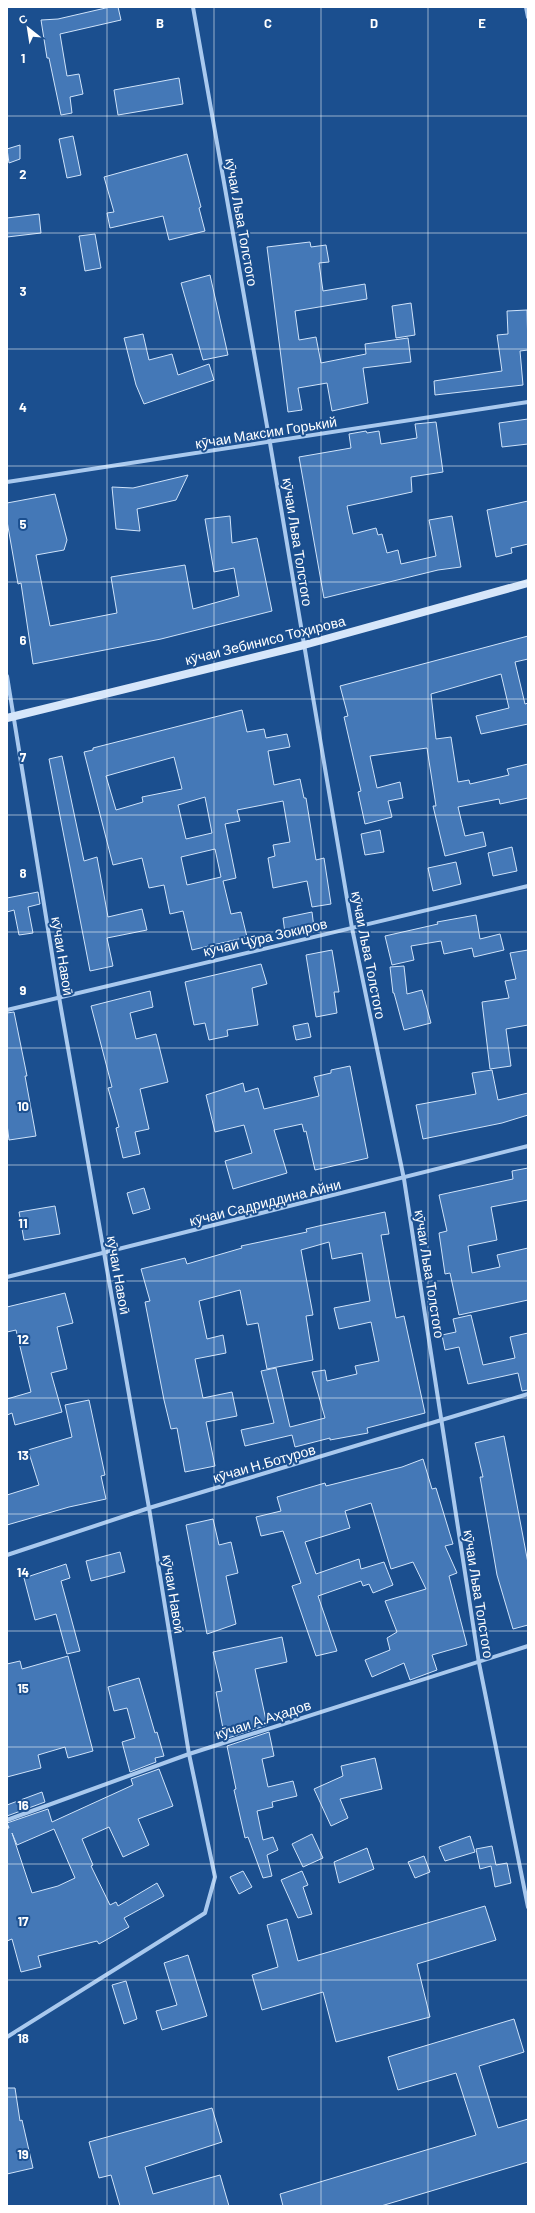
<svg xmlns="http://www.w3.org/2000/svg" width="535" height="2213" viewBox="0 0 535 2213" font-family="Barlow,sans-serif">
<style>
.building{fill:#4478b7;stroke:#cfe3fa;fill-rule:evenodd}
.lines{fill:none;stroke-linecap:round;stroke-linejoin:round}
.minor{stroke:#a9c9ee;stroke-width:4}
.secondary{stroke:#d6e6fa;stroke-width:8}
.grid{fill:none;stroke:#fff;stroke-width:1;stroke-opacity:0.55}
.labels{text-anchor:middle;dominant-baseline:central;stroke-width:4;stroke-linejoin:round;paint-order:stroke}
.street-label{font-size:14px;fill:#fff;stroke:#1b4f8f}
.grid-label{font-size:13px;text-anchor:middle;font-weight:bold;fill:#fff;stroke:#1b4f8f;stroke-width:4;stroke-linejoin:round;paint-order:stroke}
</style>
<rect width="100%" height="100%" fill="#1b4f8f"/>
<g class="building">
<polygon points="110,7 118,7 121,20 60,34 67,76 79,74 83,94 70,97 72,113 61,115 49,58 47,58 41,20 58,19"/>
<polygon points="179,78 183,104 118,115 114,90"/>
<polygon points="73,136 81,175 67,178 59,139"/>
<polygon points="20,145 20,159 9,163 7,149"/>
<polygon points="187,154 201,207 199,208 205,231 169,240 163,216 110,228 107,213 114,212 104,177"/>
<polygon points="39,214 41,233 7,237 7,218"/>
<polygon points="95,234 101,268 85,271 79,236"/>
<polygon points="310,242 311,247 326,245 329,262 319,263 323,291 365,284 367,299 295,311 299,340 316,337 321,363 366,354 365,344 408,338 411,362 363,368 368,403 332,411 327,383 298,388 302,410 288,412 267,247"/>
<polygon points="210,275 228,355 203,360 181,283"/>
<polygon points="411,303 415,335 396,338 392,306"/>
<polygon points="527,310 528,350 520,351 523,385 435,395 434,381 502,371 497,335 508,334 507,311"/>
<polygon points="143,334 149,360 172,354 178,375 209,364 214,380 144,404 136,385 124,338"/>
<polygon points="528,419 528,444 502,447 499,423"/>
<polygon points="436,422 443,472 411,477 412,492 347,506 353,534 376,528 378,535 382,534 387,553 398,550 401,564 436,556 429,520 452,516 461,567 438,570 324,598 299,457 351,448 349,434 366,431 367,433 379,431 381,444 417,438 415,424"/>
<polygon points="188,475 176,500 137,509 140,531 116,529 112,487 133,488"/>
<polygon points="55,494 67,540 64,550 36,555 50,626 117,613 111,577 185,565 193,609 239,596 234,568 214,572 205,519 230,516 232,543 257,538 272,611 161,639 33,664 21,583 18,584 7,521 7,503"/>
<polygon points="528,501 528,544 511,548 512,553 496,557 487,510"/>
<polygon points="528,636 528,659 515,662 525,704 528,703 528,724 481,734 476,716 509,708 501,674 431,694 436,739 451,737 458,782 469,780 470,784 509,775 507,769 528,764 528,798 500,804 499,799 458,807 465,836 483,832 486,846 445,856 433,806 436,806 427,748 370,756 377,788 400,782 403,798 388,801 392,817 365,824 358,792 361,791 344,717 348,716 340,686"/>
<path d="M242,710L247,732L264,729L266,738L287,734L290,747L268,751L274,785L300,779L304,798H306L316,860L324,858L331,904L312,907L307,881L273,888L268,858L275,856L273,845L290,842L283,801L237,810L240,821L225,824L236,878L223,881L231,914L241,912L247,937L192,950L183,911L170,914L164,885L149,888L142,858L113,865L84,752L93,750V748ZM174,757L182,789L142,797L143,802L116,810L106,776ZM205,797L212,833L186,839L178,805ZM215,849L221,877L187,885L181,857Z"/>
<polygon points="62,756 84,861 97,857 108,917 142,909 147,930 107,938 113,966 90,971 49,759"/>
<polygon points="380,830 384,852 365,855 361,834"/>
<polygon points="512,847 517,871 493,876 488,853"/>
<polygon points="456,862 461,884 433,891 428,868"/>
<polygon points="38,892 40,904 28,907 33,933 19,935 14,910 7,912 7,898"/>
<polygon points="312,912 314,928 285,933 283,918"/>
<polygon points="476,915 480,939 500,934 504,950 474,957 472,948 444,954 441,941 411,946 414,960 392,965 385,936 438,924 437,922"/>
<polygon points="332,950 339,992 334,992 337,1013 316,1017 306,955"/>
<polygon points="528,950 528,1025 506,1029 511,1066 490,1069 482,1002 509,998 505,981 516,979 510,953"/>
<polygon points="261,964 267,984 252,988 258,1025 227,1030 228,1036 209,1040 205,1023 194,1025 185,982"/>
<polygon points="404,966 407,994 422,990 431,1023 404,1030 394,993 393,993 390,967"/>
<polygon points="150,991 153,1007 130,1013 136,1039 156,1034 168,1082 140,1089 149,1129 135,1132 140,1154 123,1158 116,1128 119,1127 108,1088 112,1087 91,1006"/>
<polygon points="14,1012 27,1076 25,1076 36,1136 9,1140 7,1124 7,1013"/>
<polygon points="308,1023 311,1037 296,1040 293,1026"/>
<polygon points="350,1066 368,1158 315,1170 306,1131 304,1132 302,1124 274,1130 287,1173 233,1189 225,1161 252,1153 244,1125 215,1132 206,1095 243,1083 245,1092 258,1088 264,1109 319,1096 314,1077 331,1073 331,1070"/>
<polygon points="492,1070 498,1100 528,1093 528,1115 502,1123 423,1139 416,1105 476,1094 472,1073"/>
<polygon points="528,1168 528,1200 491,1207 497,1240 468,1246 472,1273 500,1267 497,1255 528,1248 528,1300 459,1315 450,1273 445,1274 439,1233 447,1231 439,1195 513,1179 512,1171"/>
<polygon points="144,1188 150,1209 133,1214 127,1193"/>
<polygon points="55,1206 60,1234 24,1240 19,1212"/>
<polygon points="385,1212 389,1234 381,1235 390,1286 396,1318 404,1316 425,1413 367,1428 368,1433 330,1440 330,1438 295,1447 292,1435 245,1446 241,1430 274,1423 261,1371 276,1368 290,1427 325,1418 312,1372 325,1370 327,1381 357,1374 355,1366 379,1361 371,1322 339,1329 334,1308 370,1301 362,1253 332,1259 329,1242 301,1250 313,1315 306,1316 313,1360 267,1369 258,1323 247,1325 240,1290 199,1301 207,1339 223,1335 226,1353 195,1359 203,1398 232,1392 237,1416 206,1422 215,1466 185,1472 177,1428 171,1429 164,1400 145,1302 150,1301 141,1269 185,1258 187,1264 242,1248 241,1246 307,1232 306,1229 323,1225"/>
<polygon points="65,1293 73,1323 57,1327 67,1369 51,1373 62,1412 15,1425 12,1413 7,1415 7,1399 31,1392 16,1330 7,1332 7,1307"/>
<polygon points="471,1315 483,1365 515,1358 510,1337 528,1333 528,1390 522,1391 518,1373 468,1384 459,1347 445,1350 442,1335 456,1332 453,1319"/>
<polygon points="89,1400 105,1475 101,1476 106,1499 69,1507 7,1525 7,1495 39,1485 28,1450 72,1437 65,1405"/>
<polygon points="504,1436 528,1563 528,1625 513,1629 497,1575 480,1477 483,1477 475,1443"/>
<polygon points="423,1459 432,1489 436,1488 453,1544 445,1546 457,1573 449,1576 467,1645 432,1655 437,1670 410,1680 404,1663 372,1677 365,1660 390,1650 387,1638 397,1632 385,1601 426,1589 413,1562 391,1569 371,1503 345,1511 350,1528 305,1542 316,1574 359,1559 361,1569 384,1562 393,1585 373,1593 369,1584 363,1586 361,1581 318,1596 337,1651 316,1656 292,1586 301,1583 283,1531 261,1536 256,1517 281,1511 277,1497 325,1483 326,1486 402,1467"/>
<polygon points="213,1519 219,1545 231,1542 238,1573 226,1576 236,1624 207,1634 186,1525"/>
<polygon points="120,1552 125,1572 91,1581 86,1561"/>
<polygon points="66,1564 70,1578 61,1581 80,1651 67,1654 56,1614 35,1620 24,1578"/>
<polygon points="282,1637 287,1662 255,1669 267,1725 225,1739 216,1692 222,1691 213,1652"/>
<polygon points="68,1656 93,1751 68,1758 65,1747 38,1755 41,1768 7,1777 7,1664 20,1661 22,1669"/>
<polygon points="139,1678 155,1733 157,1732 164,1756 155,1758 156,1762 130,1772 122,1742 135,1738 127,1708 114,1711 108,1687"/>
<polygon points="269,1732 274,1756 262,1759 268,1787 293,1781 297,1796 272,1802 273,1807 257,1811 263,1840 273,1837 278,1850 267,1855 272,1876 263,1878 248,1837 245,1838 234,1790 236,1789 227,1746"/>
<polygon points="375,1758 382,1789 340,1799 348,1818 331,1826 314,1789 343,1776 341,1766"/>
<path d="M159,1769L173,1806L138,1819L149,1845L123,1857L109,1827L82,1839L93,1865L91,1866L110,1905L116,1902L118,1906L157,1883L164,1896L124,1918L129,1927L99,1944L97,1941L38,1956L41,1967L21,1972L12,1939L7,1941V1828H9L7,1823L48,1809L52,1822L133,1785L131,1779ZM54,1829L75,1878L58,1886L32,1893L12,1833L17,1845Z"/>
<polygon points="42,1792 45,1802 7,1816 7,1805"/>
<polygon points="312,1834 323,1858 303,1867 292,1844"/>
<polygon points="470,1836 475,1852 445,1861 439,1847"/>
<polygon points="492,1846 496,1865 507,1863 511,1883 495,1887 491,1866 480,1869 476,1849"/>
<polygon points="367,1848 374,1869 339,1883 334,1862"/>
<polygon points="424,1856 430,1872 415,1878 408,1862"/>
<polygon points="243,1871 252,1887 239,1894 230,1877"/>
<polygon points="302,1871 308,1885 303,1887 312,1914 298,1918 281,1880"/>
<polygon points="485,1906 496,1940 417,1964 430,2017 336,2042 323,1992 262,2010 252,1975 278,1967 267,1925 287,1919 298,1961"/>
<polygon points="188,1955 207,2016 162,2030 156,2011 177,2005 164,1963"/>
<polygon points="126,1981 137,2019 124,2024 112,1985"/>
<polygon points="514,2019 524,2052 479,2066 498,2128 528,2119 528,2162 381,2206 283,2206 280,2194 476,2135 456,2073 398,2090 388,2057"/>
<polygon points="7,2088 15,2088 20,2121 22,2120 33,2168 7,2174"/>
<polygon points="212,2108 222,2142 145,2167 153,2194 220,2175 229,2206 120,2206 111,2175 99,2178 89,2142"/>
</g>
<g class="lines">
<g class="minor">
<polyline points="193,7 270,443 352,928 404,1179 479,1663 528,1907"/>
<polyline points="526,7 528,17"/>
<polyline points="7,482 528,402"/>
<polyline points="7,676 59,997 149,1508 189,1754 215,1877 205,1913 7,2037"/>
<polyline points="7,1010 528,886"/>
<polyline points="7,1277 528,1146"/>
<polyline points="7,1555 149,1508 528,1394"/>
<polyline points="7,1820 189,1754 528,1646"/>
</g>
<polyline class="secondary" points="7,718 304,645 528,583"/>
</g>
<path class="grid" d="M107,7V2206M214,7V2206M321,7V2206M428,7V2206M7,116H528M7,233H528M7,349H528M7,466H528M7,582H528M7,699H528M7,815H528M7,932H528M7,1048H528M7,1165H528M7,1281H528M7,1398H528M7,1514H528M7,1631H528M7,1747H528M7,1864H528M7,1980H528M7,2097H528"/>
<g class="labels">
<g class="street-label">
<text transform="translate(242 222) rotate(80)">кӯчаи Льва Толстого</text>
<text transform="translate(266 432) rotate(-9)">кӯчаи Максим Горький</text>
<text transform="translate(298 542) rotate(81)">кӯчаи Льва Толстого</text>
<text transform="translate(265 640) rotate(-14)">кӯчаи Зебинисо Тоҳирова</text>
<text transform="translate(265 937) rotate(-13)">кӯчаи Ҷӯра Зокиров</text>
<text transform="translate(369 955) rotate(79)">кӯчаи Льва Толстого</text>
<text transform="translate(63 956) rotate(81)">кӯчаи Навоӣ</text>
<text transform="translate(265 1202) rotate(-14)">кӯчаи Садриддина Айни</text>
<text transform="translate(430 1274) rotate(81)">кӯчаи Льва Толстого</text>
<text transform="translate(119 1275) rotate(80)">кӯчаи Навоӣ</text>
<text transform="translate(264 1463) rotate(-16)">кӯчаи Н.Ботуров</text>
<text transform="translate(174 1594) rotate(81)">кӯчаи Навоӣ</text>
<text transform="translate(479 1594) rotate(81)">кӯчаи Льва Толстого</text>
<text transform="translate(263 1719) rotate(-18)">кӯчаи А.Аҳадов</text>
</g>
</g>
<g class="grid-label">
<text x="160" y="28">B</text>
<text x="268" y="28">C</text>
<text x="374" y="28">D</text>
<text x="482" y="28">E</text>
<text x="23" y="63">1</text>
<text x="23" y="179">2</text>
<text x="23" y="296">3</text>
<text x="23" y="412">4</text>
<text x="23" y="529">5</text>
<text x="23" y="645">6</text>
<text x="23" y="762">7</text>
<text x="23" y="878">8</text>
<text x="23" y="995">9</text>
<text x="23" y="1111">10</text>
<text x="23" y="1228">11</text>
<text x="23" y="1344">12</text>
<text x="23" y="1460">13</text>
<text x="23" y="1577">14</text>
<text x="23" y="1693">15</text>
<text x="23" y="1810">16</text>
<text x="23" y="1926">17</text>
<text x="23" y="2043">18</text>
<text x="23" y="2159">19</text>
</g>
<rect width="535" height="2213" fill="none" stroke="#ffffff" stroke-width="16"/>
<g transform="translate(28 28) rotate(330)" stroke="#1b4f8f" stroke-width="3" paint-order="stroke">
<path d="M0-3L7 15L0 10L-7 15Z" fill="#ffffff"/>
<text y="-6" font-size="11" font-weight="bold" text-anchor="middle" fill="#ffffff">С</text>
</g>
</svg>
